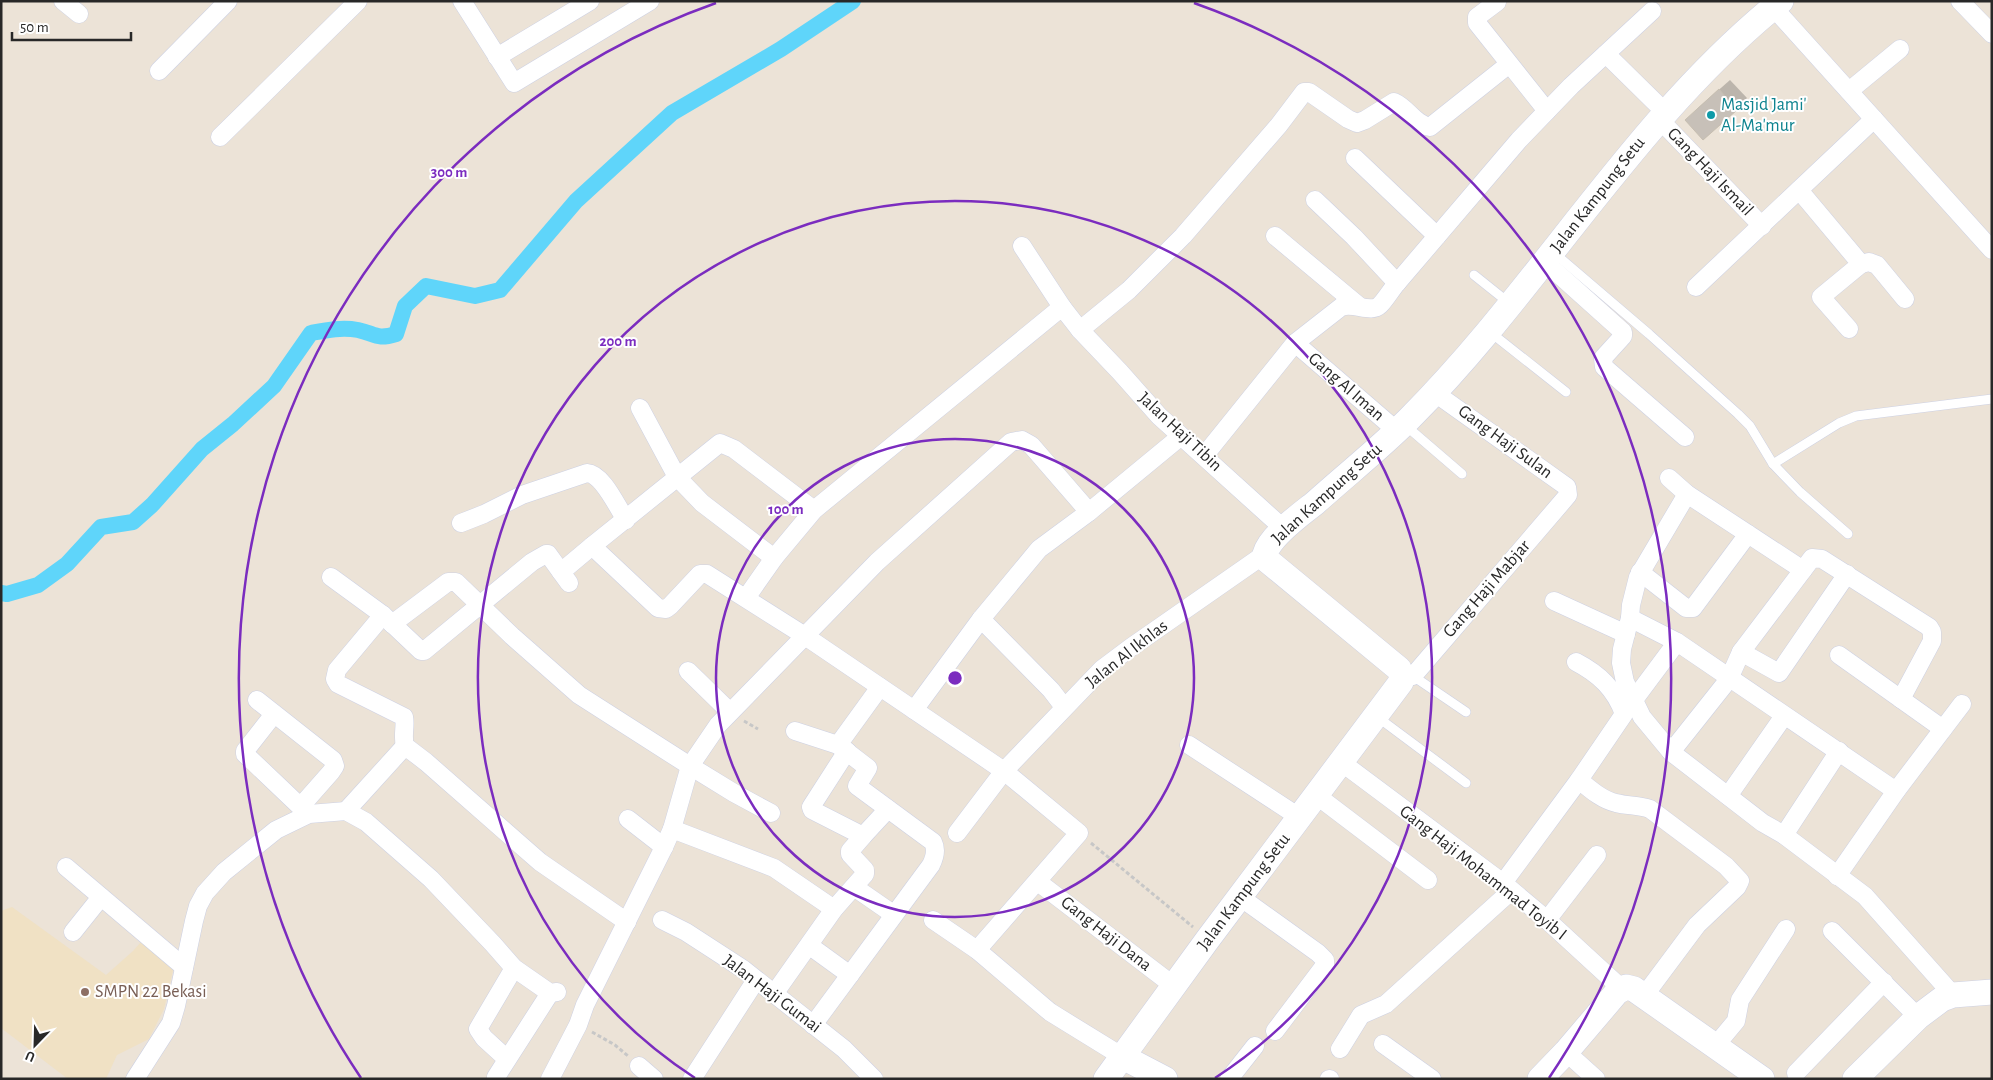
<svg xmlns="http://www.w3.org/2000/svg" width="1993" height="1080" viewBox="0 0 1993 1080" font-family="'Alegreya Sans',sans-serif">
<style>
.education{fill:#f0e1c4}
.shadow{fill:#0003}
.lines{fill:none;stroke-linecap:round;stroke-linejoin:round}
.canal{stroke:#5fd5fa;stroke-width:16}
.building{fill:#c7c0b8;stroke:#c7bfb1}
.lane-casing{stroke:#cdd1e3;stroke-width:10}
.street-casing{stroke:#cdd1e3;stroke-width:19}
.secondary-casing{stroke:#cdd1e3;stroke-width:26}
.path{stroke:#c7c7c7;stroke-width:3;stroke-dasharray:4 2.5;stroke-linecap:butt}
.lane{stroke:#fff;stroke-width:9}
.street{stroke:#fff;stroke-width:18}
.secondary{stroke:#fff;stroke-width:25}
.ring{fill:none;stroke:#7b2cbf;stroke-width:2.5}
.culture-dot{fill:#0f9aa8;stroke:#fff;stroke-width:2}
.education-dot{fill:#8d6e63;stroke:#fff;stroke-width:2}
.labels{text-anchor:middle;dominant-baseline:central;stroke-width:4;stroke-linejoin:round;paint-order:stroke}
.culture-label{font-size:18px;fill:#0d838f;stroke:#fff;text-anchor:start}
.street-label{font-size:18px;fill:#282828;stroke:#fff}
.education-label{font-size:18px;fill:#785e54;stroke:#fff;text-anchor:start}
.centre{fill:#7b2cbf;stroke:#fff;stroke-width:2.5}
.ring-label{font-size:15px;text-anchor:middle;font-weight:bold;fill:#7b2cbf;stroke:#fff;stroke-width:4;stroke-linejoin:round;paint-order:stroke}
</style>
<rect width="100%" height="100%" fill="#ece3d7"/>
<polygon class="education" points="12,907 106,975 133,951 141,942 173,970 164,1009 149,1039 117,1055 106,1079 68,1079 1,1028 1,911"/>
<polygon class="shadow" points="1730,80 1747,98 1704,139 1697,109"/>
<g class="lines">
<path class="canal" d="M1,593L7,594L38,585L67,564L101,527L133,522L152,505L202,449L233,424L274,386L311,333C327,330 342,327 358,330C376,334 376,340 396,334L405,306L426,286L475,296L500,290L576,201L672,113L781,49L853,1"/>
</g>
<polygon class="building" points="1719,89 1737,110 1703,140 1685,120"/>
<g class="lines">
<defs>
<g id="lane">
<polyline points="1553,252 1649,334 1738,414 1750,426 1773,464 1839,423 1856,416 1992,399"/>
<polyline points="1474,275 1509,303"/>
<polyline points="1490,332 1566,392"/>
<polyline points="1405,425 1462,474"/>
<polyline points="1773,464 1800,492 1848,534"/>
<polyline points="1413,676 1466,712"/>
<polyline points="1376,716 1466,783"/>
</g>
<g id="street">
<polyline points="63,1 79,14"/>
<polyline points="462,1 514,83 650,1"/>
<polyline points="1960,1 1992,34"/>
<polyline points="1497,2 1477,17 1477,23 1547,111"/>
<polyline points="1773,7 1992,250"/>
<polyline points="1606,54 1665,112"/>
<polyline points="497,57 590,1"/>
<polyline points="159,71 228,1"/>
<polyline points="1849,91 1900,49"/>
<polyline points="1659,119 1762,226"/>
<polyline points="220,137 358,1"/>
<polyline points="1355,158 1437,236"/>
<polyline points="1799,190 1861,264 1821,297 1849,329"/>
<polyline points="1315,200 1354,237 1397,283"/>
<polyline points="1275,236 1359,306"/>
<polyline points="1022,246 1062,307"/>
<polyline points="1545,262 1623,332 1623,336 1603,358 1604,367 1685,437"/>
<polyline points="1861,264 1869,262 1877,265 1905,299"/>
<polyline points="1696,287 1874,119"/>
<path d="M1080,330L1129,290L1183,236L1279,125L1304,92H1309L1348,119L1357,123L1365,120L1394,102C1408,108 1414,124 1430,127L1508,65"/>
<polyline points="1295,343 1397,431"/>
<polyline points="640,408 677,477 702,503 774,558"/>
<path d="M1204,456L1295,343L1341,307C1354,302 1371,314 1380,305C1386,299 1391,290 1397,283L1519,140L1571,86L1652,11"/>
<polyline points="1669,478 1687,494 1803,570"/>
<polyline points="1687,494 1638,577 1631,605 1630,618 1622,649 1621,663 1625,682 1642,717 1671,752 1763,823 1784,835 1865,896 1953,995"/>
<path d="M461,523L484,514L522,495L587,473C603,474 617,507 626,520"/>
<polyline points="592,546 658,608 666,609 670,606 700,574 707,574 805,636 1004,771 1079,833 977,950"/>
<polyline points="561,572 592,546 720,443 734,449 814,510"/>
<polyline points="1640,572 1686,608 1693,608 1748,534"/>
<polyline points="331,577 383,615 421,651 424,651 532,562 546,554 548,554 569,583"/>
<polyline points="746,598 774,558 814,510 1062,307 1080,330 1120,372 1159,416 1284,529"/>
<polyline points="1554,601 1626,634"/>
<path d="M383,615L337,670L335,679L338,684L404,717C406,726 402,736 405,746L426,762L540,862L627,922"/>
<polyline points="1630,618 1677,642 1896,791"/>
<polyline points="981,619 1051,690 1064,707"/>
<polyline points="392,624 448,582 456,582 512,636 579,695 690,766 734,793 771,813"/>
<polyline points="1741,652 1779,673 1847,574"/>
<polyline points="1839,655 1943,729"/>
<polyline points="688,671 730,712"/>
<polyline points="1402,677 1413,676 1568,495 1567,487 1435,393"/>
<polyline points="257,700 333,760 335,766 331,772 301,806"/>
<polyline points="1633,701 1677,642"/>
<polyline points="914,710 981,619 1039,549 1089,512"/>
<polyline points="274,714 245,751 245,754 308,814"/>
<path d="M795,731L838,745L868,768L857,786L933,842C937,850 935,857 931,865L813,1025"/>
<polyline points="838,745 880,687"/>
<polyline points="1189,745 1299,817"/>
<polyline points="847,751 811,807 812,810 863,836 888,809"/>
<polyline points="1671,752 1729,679 1741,652 1812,558 1822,559 1929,627 1932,632 1932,641 1901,699"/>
<polyline points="1341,762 1503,883 1547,920 1621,988"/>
<path d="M1579,780C1590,789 1602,800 1616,803C1628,806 1639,805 1650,809L1726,866L1740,881L1737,887L1697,925L1644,996"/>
<polyline points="1316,795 1428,880"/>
<polyline points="1728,796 1784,716"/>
<polyline points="346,811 405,746"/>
<polyline points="628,819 664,847"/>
<polyline points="672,829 774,868 834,909"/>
<polyline points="957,833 1004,771 1102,669 1130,648 1265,554"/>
<polyline points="1784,835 1839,751"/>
<polyline points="66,867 184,967"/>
<polyline points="1837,876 1896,791 1962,704"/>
<polyline points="1038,882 1174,986"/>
<path d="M1503,883L1579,780L1624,714C1615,689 1599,674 1576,662"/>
<polyline points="854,887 893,914"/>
<polyline points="1240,897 1318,953 1325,960 1325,965 1275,1031"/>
<polyline points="662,920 686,932 743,969 844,1049 874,1079"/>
<polyline points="933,920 977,950 1050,1012 1123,1057"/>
<polyline points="1547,920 1597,855"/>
<polyline points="1832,931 1918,1017"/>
<polyline points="73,932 101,897"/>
<polyline points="810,946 850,975"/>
<polyline points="774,994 834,909 865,874 865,870 850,854 850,851 863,836"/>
<polyline points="1383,1044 1432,1079"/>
<polyline points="1716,1045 1736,1021 1740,1000 1786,929"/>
<polyline points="1340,1049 1361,1015 1386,1004 1511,891"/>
<polyline points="1566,1052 1596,1079"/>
<polyline points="507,1059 484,1038 478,1029 514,968"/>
<polyline points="639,1066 654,1079"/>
<polyline points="1796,1073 1884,982"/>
<polyline points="496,1077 550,993"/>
<polyline points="135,1079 171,1023 176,1006 194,921 198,906 205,893 224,872 276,830 309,814 346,811 366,822 431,879 493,944 514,968 550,993 557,992"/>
<polyline points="550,1079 578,1025 585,1005 664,847 672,829 690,766 718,725 877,562 1011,442 1022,440 1031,445 1089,512 1180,437"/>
<polyline points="692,1079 756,980"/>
<polyline points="1229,1079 1255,1046"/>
<polyline points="1329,1079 1330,1079"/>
</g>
<g id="secondary">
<polyline points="1123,1057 1165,1079"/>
<path d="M1106,1079L1208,939L1401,682L1402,677L1399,669L1268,561L1265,554C1270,536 1300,515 1315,503C1346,475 1379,449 1409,419C1541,287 1634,119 1781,1"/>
<polyline points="1540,1079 1566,1052 1617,992 1626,987 1634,989 1762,1079"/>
<polyline points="1855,1079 1918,1017 1942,999 1953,995 1992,992"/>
</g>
</defs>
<use href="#lane" class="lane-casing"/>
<use href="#street" class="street-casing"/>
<use href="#secondary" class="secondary-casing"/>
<g class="path">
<polyline points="744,721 758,729"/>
<polyline points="1091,843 1193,927"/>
<polyline points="592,1032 615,1045 628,1056"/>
</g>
<use href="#lane" class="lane"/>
<use href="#street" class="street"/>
<use href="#secondary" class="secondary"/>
</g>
<g class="ring">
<circle cx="955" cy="678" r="239"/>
<path d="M695 1078A477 477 0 1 1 1215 1078"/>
<path d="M361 1078A716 716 0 0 1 716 3M1194 3A716 716 0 0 1 1549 1078"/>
</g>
<circle class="culture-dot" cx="1711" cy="115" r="5"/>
<circle class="education-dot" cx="85" cy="992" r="5"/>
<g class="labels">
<g class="culture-label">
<text x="1721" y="105">Masjid Jami'<tspan x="1721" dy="21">Al-Ma'mur</tspan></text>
</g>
<g class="street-label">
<text transform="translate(1710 172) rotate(46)">Gang Haji Ismail</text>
<text transform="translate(1598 195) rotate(-52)">Jalan Kampung Setu</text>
<text transform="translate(1346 387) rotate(41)">Gang Al Iman</text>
<text transform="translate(1180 432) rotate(43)">Jalan Haji Tibin</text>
<text transform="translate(1505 442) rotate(36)">Gang Haji Sulan</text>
<text transform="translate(1327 494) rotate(-42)">Jalan Kampung Setu</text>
<text transform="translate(1487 589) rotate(-49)">Gang Haji Mabjar</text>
<text transform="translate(1127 654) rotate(-38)">Jalan Al Ikhlas</text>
<text transform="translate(1483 873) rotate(38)">Gang Haji Mohammad Toyib I</text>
<text transform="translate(1244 892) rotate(-53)">Jalan Kampung Setu</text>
<text transform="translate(1106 934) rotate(38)">Gang Haji Dana</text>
<text transform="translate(772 994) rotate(37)">Jalan Haji Gumai</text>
</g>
<g class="education-label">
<text x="95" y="992">SMPN 22 Bekasi</text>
</g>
</g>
<circle cx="955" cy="678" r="8" class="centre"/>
<g class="ring-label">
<text x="449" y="177">300 m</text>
<text x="618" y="346">200 m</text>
<text x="786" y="514">100 m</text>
</g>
<rect width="1993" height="1080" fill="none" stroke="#282828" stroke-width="5"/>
<g transform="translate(35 1045) rotate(203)" stroke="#ffffff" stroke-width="4" paint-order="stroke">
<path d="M0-4L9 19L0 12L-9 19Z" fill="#282828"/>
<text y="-8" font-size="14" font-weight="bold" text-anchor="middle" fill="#282828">U</text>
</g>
<path d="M12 32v8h119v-8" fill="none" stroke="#282828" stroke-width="2.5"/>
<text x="20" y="32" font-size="15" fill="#282828" stroke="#ffffff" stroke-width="4" paint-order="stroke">50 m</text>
</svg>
